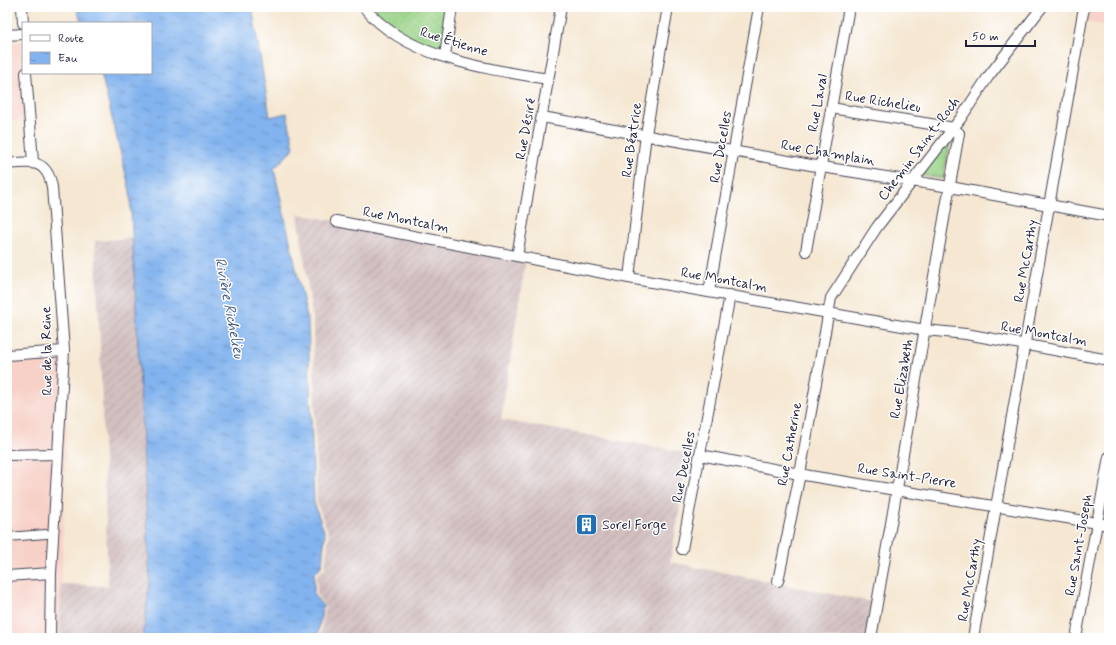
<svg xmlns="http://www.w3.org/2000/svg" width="1116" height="645" viewBox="0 0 1116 645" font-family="Mynerve,sans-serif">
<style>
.built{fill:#f7d1c8}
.industrial{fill:url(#industrial-furrows)}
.grass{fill:url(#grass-dots);stroke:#5e7a60}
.park{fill:url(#park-crowns);stroke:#5e7a60}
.water{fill:url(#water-ripples);stroke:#526a94}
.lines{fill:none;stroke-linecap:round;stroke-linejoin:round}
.pedestrian-casing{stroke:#424052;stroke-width:10}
.minor-casing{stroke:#424052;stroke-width:12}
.pedestrian{stroke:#fff;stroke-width:8}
.minor{stroke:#fff;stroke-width:10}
.labels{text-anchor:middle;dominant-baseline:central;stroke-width:3;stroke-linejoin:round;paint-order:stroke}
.street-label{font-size:14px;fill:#22223b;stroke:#fff}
.poi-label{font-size:14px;fill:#22223b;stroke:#fff;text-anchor:start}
.water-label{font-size:15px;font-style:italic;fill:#485c83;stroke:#fff}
</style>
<defs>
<pattern id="industrial-furrows" width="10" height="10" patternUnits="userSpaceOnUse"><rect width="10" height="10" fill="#d2bfc0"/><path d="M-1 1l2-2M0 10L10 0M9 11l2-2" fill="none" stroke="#b4a4a6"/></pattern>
<pattern id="grass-dots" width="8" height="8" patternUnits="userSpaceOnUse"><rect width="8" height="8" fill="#99d386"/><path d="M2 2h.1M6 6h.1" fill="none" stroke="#84b575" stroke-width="1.8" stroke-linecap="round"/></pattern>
<pattern id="park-crowns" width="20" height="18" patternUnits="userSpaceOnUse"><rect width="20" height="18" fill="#99d386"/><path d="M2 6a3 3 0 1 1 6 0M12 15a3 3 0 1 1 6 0" fill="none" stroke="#84b575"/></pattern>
<pattern id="water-ripples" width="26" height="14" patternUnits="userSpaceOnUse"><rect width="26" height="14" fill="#82b3ee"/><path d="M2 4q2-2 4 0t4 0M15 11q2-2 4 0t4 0" fill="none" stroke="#6a91c2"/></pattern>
</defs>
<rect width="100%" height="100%" fill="#fff"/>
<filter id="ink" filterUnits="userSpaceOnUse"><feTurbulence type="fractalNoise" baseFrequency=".025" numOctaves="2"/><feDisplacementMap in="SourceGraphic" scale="8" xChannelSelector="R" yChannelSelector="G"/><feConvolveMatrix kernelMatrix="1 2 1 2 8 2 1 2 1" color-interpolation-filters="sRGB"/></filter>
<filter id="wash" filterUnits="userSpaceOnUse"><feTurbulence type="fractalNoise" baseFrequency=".012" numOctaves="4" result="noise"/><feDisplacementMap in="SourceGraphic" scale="16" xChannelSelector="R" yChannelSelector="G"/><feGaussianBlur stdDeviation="0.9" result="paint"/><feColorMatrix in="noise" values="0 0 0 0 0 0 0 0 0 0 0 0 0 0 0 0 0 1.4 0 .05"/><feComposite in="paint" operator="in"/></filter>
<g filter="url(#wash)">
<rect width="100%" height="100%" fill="#f5e7d1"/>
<g class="built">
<polygon points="1084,7 1109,7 1109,26 1081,21"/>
<polygon points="22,42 25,120 7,121 7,43"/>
<polygon points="59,353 68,366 60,638 7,638 7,357"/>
</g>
<g class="industrial">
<polygon points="298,214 526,257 501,420 690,453 670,562 872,602 866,638 320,638 325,607 317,595 317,576 325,568 329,534 317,503 313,322"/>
<polygon points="133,238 150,580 143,638 60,638 61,584 108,586 100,345 95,241"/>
</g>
<polygon class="grass" points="364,7 451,7 445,56 424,49"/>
<polygon class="park" points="951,137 943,179 920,175"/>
<polygon class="water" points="76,7 252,7 270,117 287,113 294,148 274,169 308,322 314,503 325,534 322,565 314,574 314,595 323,606 317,638 143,638 150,580 130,191 101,73 151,73 151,23 82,23"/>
</g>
<g filter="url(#ink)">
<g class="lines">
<defs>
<polyline id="pedestrian" points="7,537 46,534"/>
<g id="minor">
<polyline points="22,7 23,23"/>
<path d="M364,7C405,58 487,69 548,79"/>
<polyline points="7,35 23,34"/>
<polyline points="445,56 452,7"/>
<polyline points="26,73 33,162"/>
<polyline points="831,108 943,126 953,128 959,133 871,638"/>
<polyline points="542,117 822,167 950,187 1109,216"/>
<path d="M7,164C30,162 47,158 52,187L64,351L51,573L50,638"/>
<polyline points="336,221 629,278 925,330 966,334 1109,360"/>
<polyline points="806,251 849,7"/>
<polyline points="517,256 561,7"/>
<polyline points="629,278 646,134 668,7"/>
<polyline points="709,292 759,7"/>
<polyline points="7,355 64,351"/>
<polyline points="7,455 58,454"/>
<polyline points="700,455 810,476 1109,525"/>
<polyline points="682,549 730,295"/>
<polyline points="7,576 51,573"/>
<polyline points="778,581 800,474 831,298 877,227 961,118 988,77 1042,7"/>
<polyline points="973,638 1084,7"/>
<polyline points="1076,638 1109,457"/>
</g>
</defs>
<use href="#pedestrian" class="pedestrian-casing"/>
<use href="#minor" class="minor-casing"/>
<use href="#pedestrian" class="pedestrian"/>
<use href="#minor" class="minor"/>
</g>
</g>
<defs>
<symbol id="building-square" viewBox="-11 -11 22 22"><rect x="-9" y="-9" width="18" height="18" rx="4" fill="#1f6fb2" stroke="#fff"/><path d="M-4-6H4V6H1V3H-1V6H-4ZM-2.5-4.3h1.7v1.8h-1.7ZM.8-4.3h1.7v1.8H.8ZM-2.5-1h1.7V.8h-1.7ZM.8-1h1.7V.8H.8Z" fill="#fff"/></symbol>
</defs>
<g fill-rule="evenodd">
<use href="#building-square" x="574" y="512" width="25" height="25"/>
</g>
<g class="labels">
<g class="street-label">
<text transform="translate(454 42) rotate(17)">Rue Étienne</text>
<text transform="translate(883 102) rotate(9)">Rue Richelieu</text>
<text transform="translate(818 103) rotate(-80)">Rue Laval</text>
<text transform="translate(526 129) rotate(-80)">Rue Désiré</text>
<text transform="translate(632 140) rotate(-82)">Rue Béatrice</text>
<text transform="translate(721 147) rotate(-80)">Rue Decelles</text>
<text transform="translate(919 149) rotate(-53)">Chemin Saint-Roch</text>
<text transform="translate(828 153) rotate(10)">Rue Champlain</text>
<text transform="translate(406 220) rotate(11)">Rue Montcalm</text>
<text transform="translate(1026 261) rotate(-80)">Rue McCarthy</text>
<text transform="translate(724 280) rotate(10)">Rue Montcalm</text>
<text transform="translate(1044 334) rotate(10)">Rue Montcalm</text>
<text transform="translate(47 351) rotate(-91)">Rue de la Reine</text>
<text transform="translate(902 379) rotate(-80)">Rue Elizabeth</text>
<text transform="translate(790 444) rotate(-80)">Rue Catherine</text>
<text transform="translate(684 467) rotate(-79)">Rue Decelles</text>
<text transform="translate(907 476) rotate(9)">Rue Saint-Pierre</text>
<text transform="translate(1079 545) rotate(-80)">Rue Saint-Joseph</text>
<text transform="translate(970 580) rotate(-80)">Rue McCarthy</text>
</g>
<g class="poi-label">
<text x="602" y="525">Sorel Forge</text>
</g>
<g class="water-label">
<text transform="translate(229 308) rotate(79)">Rivière Richelieu</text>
</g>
</g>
<rect width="1116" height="645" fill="none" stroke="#fff" stroke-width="24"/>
<rect x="22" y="22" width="130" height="52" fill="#ffffff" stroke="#a7a7b1"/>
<rect x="30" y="35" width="20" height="6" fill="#ffffff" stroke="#a7a7b1"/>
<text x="58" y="42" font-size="12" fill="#22223b">Route</text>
<rect x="30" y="52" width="20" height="12" fill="url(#water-ripples)" stroke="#a7a7b1"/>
<text x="58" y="62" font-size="12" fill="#22223b">Eau</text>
<path d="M966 40v6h69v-6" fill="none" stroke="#22223b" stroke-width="2"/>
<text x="972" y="40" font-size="12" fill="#22223b" stroke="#ffffff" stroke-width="3" paint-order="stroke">50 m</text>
</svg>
